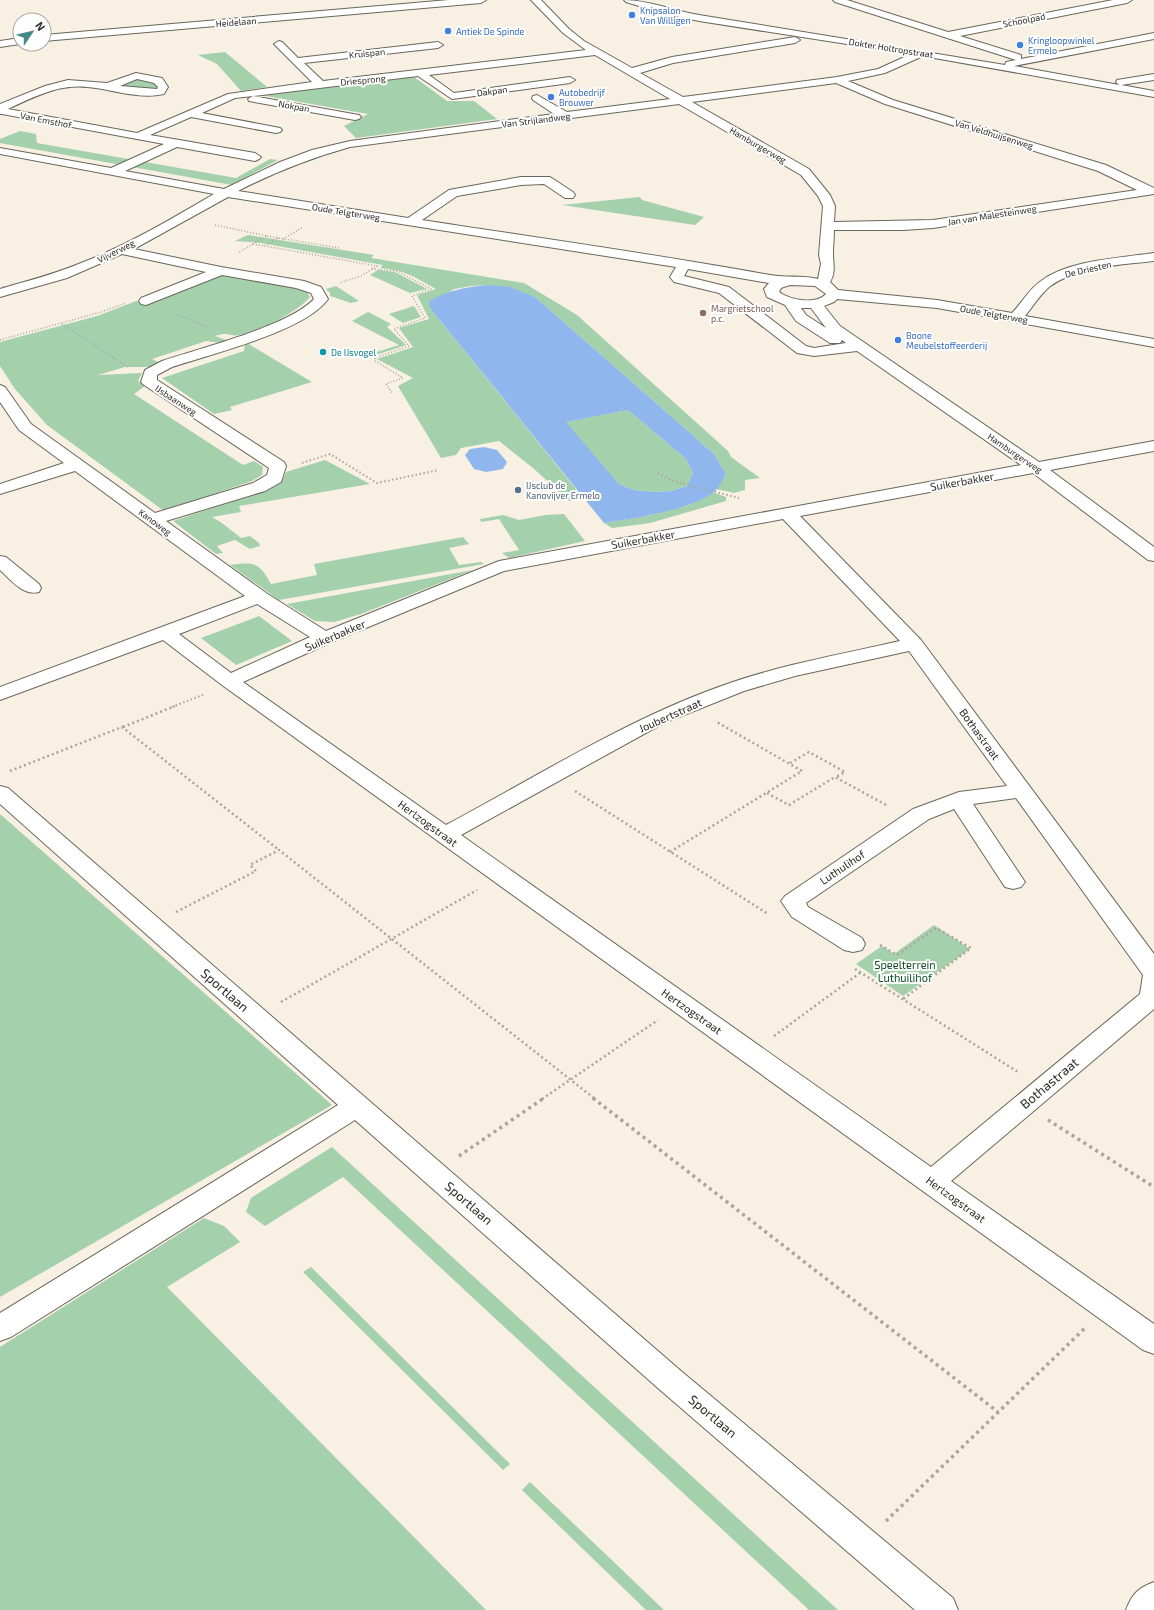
<svg xmlns="http://www.w3.org/2000/svg" width="1154" height="1610" viewBox="0 0 1154 1610" font-family="'Exo 2',sans-serif">
<style>
.green{fill:#a4d0ab}
.water{fill:#8fb7ee;fill-rule:evenodd}
.lines{fill:none;stroke-linecap:round;stroke-linejoin:round}
.minor-casing{stroke:#6b665b;stroke-width:2}
.path-far3{stroke:#aaa59b;stroke-width:1.5;stroke-dasharray:1 2;stroke-linecap:butt}
.path-far2{stroke:#aaa59b;stroke-width:2;stroke-dasharray:1.5 2.5;stroke-linecap:butt}
.path-far1{stroke:#aaa59b;stroke-width:2.5;stroke-dasharray:2 3;stroke-linecap:butt}
.path{stroke:#aaa59b;stroke-width:3.5;stroke-dasharray:3 4;stroke-linecap:butt}
.minor{fill:#fff;fill-rule:evenodd}
.shop-dot{fill:#3f7fe0;stroke:#fefefe;stroke-width:1.5}
.education-dot{fill:#8d6e63;stroke:#fefefe;stroke-width:1.5}
.culture-dot{fill:#0f9aa8;stroke:#fefefe;stroke-width:1.5}
.service-dot{fill:#5c6f8a;stroke:#fefefe;stroke-width:1.5}
.labels{text-anchor:middle;dominant-baseline:central;stroke-width:4;stroke-linejoin:round;paint-order:stroke}
.far-shop-label{font-size:9px;fill:#366cbe;stroke:#fefefe;text-anchor:start}
.far-street-label{font-size:9px;fill:#2c2924;stroke:#fefefe}
.far-education-label{font-size:9px;fill:#785e54;stroke:#fefefe;text-anchor:start}
.far-culture-label{font-size:9px;fill:#0d838f;stroke:#fefefe;text-anchor:start}
.far-service-label{font-size:9px;fill:#4e5e75;stroke:#fefefe;text-anchor:start}
.street-label{font-size:11px;fill:#2c2924;stroke:#fefefe}
.park-label{font-size:11px;fill:#0a4e22;stroke:#fefefe}
.near-street-label{font-size:13px;fill:#2c2924;stroke:#fefefe}
</style>
<rect width="100%" height="100%" fill="#f7f0e3"/>
<g class="green">
<polygon points="225,52 267,87 241,91 217,64 198,55"/>
<polygon points="414,77 447,101 474,101 497,119 356,138 344,126 368,114 260,95"/>
<polygon points="138,79 154,81 158,89 157,90 128,86 120,87 119,84"/>
<polygon points="20,131 36,134 37,143 236,178 270,159 278,160 232,185 0,143 0,139"/>
<polygon points="640,197 642,200 704,217 695,225 562,205"/>
<path d="M248,235L374,255L371,258L524,283L577,315L728,451L731,457L760,478L745,480V490L734,493L716,489L726,474L714,454L535,297L488,285L471,286L454,289L430,308L583,498L569,501L533,468L499,441L461,448L456,455L441,458L398,386L413,378L377,359L413,347L399,328L429,319L417,295L436,289C414,277 405,270 380,268L383,265L261,243L235,241Z"/>
<polygon points="378,270 395,272 427,289 410,293 370,275"/>
<path d="M224,274L297,287L307,292L310,297C295,314 261,330 239,335C230,337 229,331 215,336L229,341L222,343L206,341L152,359L160,363L150,367H125L98,375L142,373L138,381L145,386L134,394L243,465L254,461L263,467L262,475L252,481L164,511L47,425L15,389L0,366V342L97,316L136,301L146,304Z"/>
<polygon points="336,286 359,301 351,303 330,296 330,293 326,289"/>
<polygon points="414,306 421,317 403,323 389,314"/>
<polygon points="368,312 391,324 387,327 406,345 367,358 364,356 399,345 352,321"/>
<polygon points="245,342 312,382 230,407 232,410 214,414 162,378 244,351"/>
<polygon points="628,410 686,459 693,473 687,486 671,491 654,492 634,490 619,484 565,422"/>
<polygon points="325,460 370,484 239,506 241,512 212,517 222,523 241,538 250,536 259,543 260,546 250,549 235,540 217,546 223,553 216,554 173,521 260,492 282,481 286,472"/>
<polygon points="712,492 726,497 726,501 650,523 612,528 604,523 651,515 689,505"/>
<polygon points="564,514 585,541 509,558 502,553 519,550 499,519 481,522 480,519 503,515 519,520 546,515"/>
<path d="M463,537L469,544L449,548L459,565L481,562L484,564L279,600L230,565C254,562 259,562 271,584L317,575L314,564Z"/>
<polygon points="473,570 361,614 334,622 315,621 287,604"/>
<polygon points="259,616 292,641 236,665 201,638"/>
<polygon points="0,814 332,1105 0,1297"/>
<polygon points="934,925 970,949 903,996 856,964 882,946 894,954"/>
<polygon points="332,1147 838,1610 809,1610 343,1177 265,1226 246,1212 251,1198"/>
<polygon points="204,1218 224,1226 240,1242 167,1287 486,1610 0,1610 0,1347"/>
<polygon points="311,1267 510,1464 503,1470 303,1272"/>
<polygon points="530,1482 664,1610 646,1610 522,1490"/>
</g>
<g class="water">
<path d="M488,285L510,287L535,297L714,454L726,474C723,479 720,486 716,490C695,510 634,518 604,523L430,308L429,301C449,290 466,287 488,285ZM628,410L686,459L693,473L687,486L671,491L654,492L634,490L619,484L566,422Z"/>
<polygon points="484,447 497,450 507,462 503,469 486,472 474,469 465,455 470,449"/>
</g>
<g class="lines">
<defs>
<g id="minor">
<polygon points="449,0 486,0 481,3 44,41 44,35"/>
<path d="M531,0H541L569,29L584,41L632,68L672,57L795,37L800,40L795,43L673,63L640,73L683,97L837,77L878,69L911,54L699,21L665,14L626,2L624,0C648,0 675,11 699,15L1005,65L1006,62L1016,60L835,2L833,0H847L948,32L1113,0H1132L1127,3L960,36L1021,55V59L1154,33V39L1014,66L1119,85L1116,82L1117,80L1154,74V80L1121,85L1154,91V97L923,56L885,73L848,81L893,100L1106,165L1154,188V194L933,228L903,230H834C834,238 833,246 833,253C833,265 836,272 830,282L838,290L937,300L1012,313C1022,303 1029,289 1041,281C1069,260 1120,258 1154,253V261C1121,265 1077,266 1049,287C1040,295 1033,306 1025,316L1154,339V347L937,308L837,299L834,302L824,306L840,326L1039,462L1154,441V451L1050,470L1154,547V561L1148,560L1033,473L800,516L921,640L1154,954V1009L951,1181L1154,1324V1354L1143,1350L222,685L163,640L0,700V687L245,596L75,471L0,494V484L64,463L19,430L0,402V385L5,387L31,424L155,513L253,483L267,475L269,468L144,385L141,382L145,370L162,361C200,348 289,326 314,299L311,293L296,288L222,275L146,305L141,304L139,301L141,298L206,272L122,254L67,278L0,297V289C27,281 55,274 81,263C128,245 171,219 214,194L0,154V148L111,168L164,144L2,114H0V104L45,86L68,80L107,83L136,73L162,78L168,87L164,94C139,100 112,89 87,87C58,84 34,97 8,109L137,133L228,94L312,82L274,44L279,41L282,42L298,58L438,42L443,45L438,48L304,63L323,81L586,50L563,33ZM595,55L670,99L567,112L537,95L533,96L532,98L533,100L554,114L350,141L312,150L280,162L224,189L125,171L177,147L255,161L259,159L261,157L255,153L150,135L191,117L276,133L280,132L282,130L280,128L202,113L235,98L253,96L248,99L249,101L355,120L359,119L361,117L359,115L253,96L418,76L452,99L570,83L575,80L570,77L454,93L429,75ZM137,79L154,83L158,87L157,89L120,86ZM836,83L885,104L1098,171L1137,190L933,220L834,222L835,206L830,195L809,169L692,102ZM679,104L801,175L818,196L823,206L819,255L821,264L818,279C802,275 786,278 770,275C655,254 538,238 422,220L457,196L521,185L544,184L565,198H573L575,195L573,192L550,177H521L449,190L408,218L238,191C275,172 311,158 350,147ZM228,197L676,267L670,277L674,282L719,293L797,353L814,356L857,351L1021,465L499,561L326,631L266,593L166,521L265,491L281,482L286,466L284,462L157,380V375L172,367C211,354 306,331 328,299L321,287L304,281L221,267L134,249ZM688,269L769,283L764,289L767,297L785,305L796,321L830,343H840L842,340L846,343L814,348L806,346L729,287L684,276ZM790,285L815,286L826,294C816,305 790,300 779,292L781,288ZM801,308H811L826,328L806,315ZM783,519L900,641C843,654 785,664 730,683C632,716 538,776 446,825L243,682L332,642L504,571ZM257,604L310,637L231,673L179,634ZM909,651L1007,786L959,792L913,809L785,896L781,901L792,917L844,950L853,952L862,950L865,944L862,938L808,907L806,903L929,819L954,809L1005,887L1013,889L1021,887L1025,882L973,804L1016,798L1143,975L1140,994L931,1167L461,835L664,723L744,691L795,676Z"/>
<polygon points="20,38 20,44 0,47 0,41"/>
<path d="M0,556L6,557L39,584L41,588L39,592C23,596 11,580 0,570Z"/>
<polygon points="0,786 8,788 681,1371 953,1598 958,1610 915,1610 659,1389 355,1120 11,1337 0,1341 0,1313 338,1105 0,804"/>
<path d="M1154,1582V1610H1126C1132,1594 1138,1588 1154,1582Z"/>
</g>
</defs>
<use href="#minor" class="minor-casing"/>
<g class="path-far3">
<polyline points="215,225 267,236 239,252"/>
<polyline points="267,236 339,248"/>
<polyline points="278,238 265,246 377,266 361,276 339,283"/>
<polyline points="283,239 303,227"/>
<polyline points="253,244 265,246"/>
<polyline points="372,269 397,271 431,289 412,296 425,318 394,329 409,346 375,358 375,361 403,378 386,384 392,393"/>
<polyline points="173,313 210,328"/>
<polyline points="62,324 128,367"/>
<polyline points="0,340 101,312 126,303"/>
</g>
<g class="path-far2">
<polyline points="302,463 330,454 377,483 439,470"/>
<polyline points="658,473 673,481 739,498"/>
<polyline points="172,707 205,694"/>
</g>
<g class="path-far1">
<polyline points="123,727 175,706"/>
<polyline points="790,763 809,752 845,772 836,777"/>
<polyline points="10,771 122,727 279,850"/>
<polyline points="575,791 768,914"/>
<polyline points="767,793 789,805 835,777 888,806"/>
<polyline points="670,852 802,771 715,721"/>
<polyline points="176,912 256,871 250,865 279,850 595,1099"/>
<polyline points="880,945 897,955 936,928 971,948 903,999"/>
<polyline points="855,969 1018,1072"/>
<polyline points="281,1002 477,890"/>
<polyline points="774,1036 860,973"/>
<polyline points="542,1099 658,1020"/>
</g>
<g class="path">
<polyline points="593,1098 998,1412"/>
<polyline points="1048,1120 1154,1187"/>
<polyline points="459,1156 544,1098"/>
<polyline points="886,1521 1085,1328"/>
</g>
<use href="#minor" class="minor"/>
</g>
<g class="shop-dot">
<circle cx="632" cy="15" r="4"/>
<circle cx="448" cy="31" r="4"/>
<circle cx="1020" cy="45" r="4"/>
<circle cx="551" cy="97" r="4"/>
<circle cx="898" cy="340" r="4"/>
</g>
<circle class="education-dot" cx="703" cy="313" r="4"/>
<circle class="culture-dot" cx="323" cy="352" r="4"/>
<circle class="service-dot" cx="518" cy="490" r="4"/>
<g class="labels">
<g class="far-shop-label">
<text x="640" y="10">Knipsalon<tspan x="640" dy="10">Van Willigen</tspan></text>
<text x="456" y="31">Antiek De Spinde</text>
<text x="1028" y="40">Kringloopwinkel<tspan x="1028" dy="10">Ermelo</tspan></text>
<text x="559" y="92">Autobedrijf<tspan x="559" dy="10">Brouwer</tspan></text>
<text x="906" y="335">Boone<tspan x="906" dy="10">Meubelstoffeerderij</tspan></text>
</g>
<g class="far-street-label">
<text transform="translate(1024 20) rotate(-11)">Schoolpad</text>
<text transform="translate(236 22) rotate(-5)">Heidelaan</text>
<text transform="translate(891 48) rotate(9)">Dokter Holtropstraat</text>
<text transform="translate(367 53) rotate(-6)">Kruispan</text>
<text transform="translate(363 80) rotate(-6)">Driesprong</text>
<text transform="translate(492 91) rotate(-8)">Dakpan</text>
<text transform="translate(294 106) rotate(10)">Nokpan</text>
<text transform="translate(46 120) rotate(11)">Van Emsthof</text>
<text transform="translate(536 120) rotate(-7)">Van Strijlandweg</text>
<text transform="translate(994 134) rotate(17)">Van Veldhuijsenweg</text>
<text transform="translate(758 145) rotate(30)">Hamburgerweg</text>
<text transform="translate(346 212) rotate(9)">Oude Telgterweg</text>
<text transform="translate(992 215) rotate(-9)">Jan van Malesteinweg</text>
<text transform="translate(116 251) rotate(-27)">Vijverweg</text>
<text transform="translate(1088 269) rotate(-13)">De Driesten</text>
<text transform="translate(994 314) rotate(10)">Oude Telgterweg</text>
<text transform="translate(176 400) rotate(33)">IJsbaanweg</text>
<text transform="translate(1015 453) rotate(34)">Hamburgerweg</text>
<text transform="translate(155 522) rotate(36)">Kanoweg</text>
</g>
<g class="far-education-label">
<text x="711" y="308">Margrietschool<tspan x="711" dy="10">p.c.</tspan></text>
</g>
<g class="far-culture-label">
<text x="331" y="352">De IJsvogel</text>
</g>
<g class="far-service-label">
<text x="526" y="485">IJsclub de<tspan x="526" dy="10">Kanovijver Ermelo</tspan></text>
</g>
<g class="street-label">
<text transform="translate(962 481) rotate(-10)">Suikerbakker</text>
<text transform="translate(643 539) rotate(-10)">Suikerbakker</text>
<text transform="translate(335 635) rotate(-23)">Suikerbakker</text>
<text transform="translate(670 715) rotate(-24)">Joubertstraat</text>
<text transform="translate(980 734) rotate(54)">Bothastraat</text>
<text transform="translate(428 823) rotate(36)">Hertzogstraat</text>
<text transform="translate(842 867) rotate(-34)">Luthulihof</text>
<text transform="translate(692 1011) rotate(35)">Hertzogstraat</text>
<text transform="translate(956 1199) rotate(36)">Hertzogstraat</text>
</g>
<g class="park-label">
<text x="905" y="964">Speelterrein<tspan x="905" dy="13">Luthuilihof</tspan></text>
</g>
<g class="near-street-label">
<text transform="translate(225 990) rotate(41)">Sportlaan</text>
<text transform="translate(1049 1083) rotate(-40)">Bothastraat</text>
<text transform="translate(469 1203) rotate(41)">Sportlaan</text>
<text transform="translate(713 1416) rotate(40)">Sportlaan</text>
</g>
</g>
<g transform="translate(32 32) rotate(55)"><circle r="19" fill="#fefefe" stroke="#aaa9a7"/>
<path d="M0-3L7 15L0 10L-7 15Z" fill="#438a87"/>
<text y="-6" font-size="11" font-weight="bold" text-anchor="middle" fill="#2c2924">N</text>
</g>
</svg>
